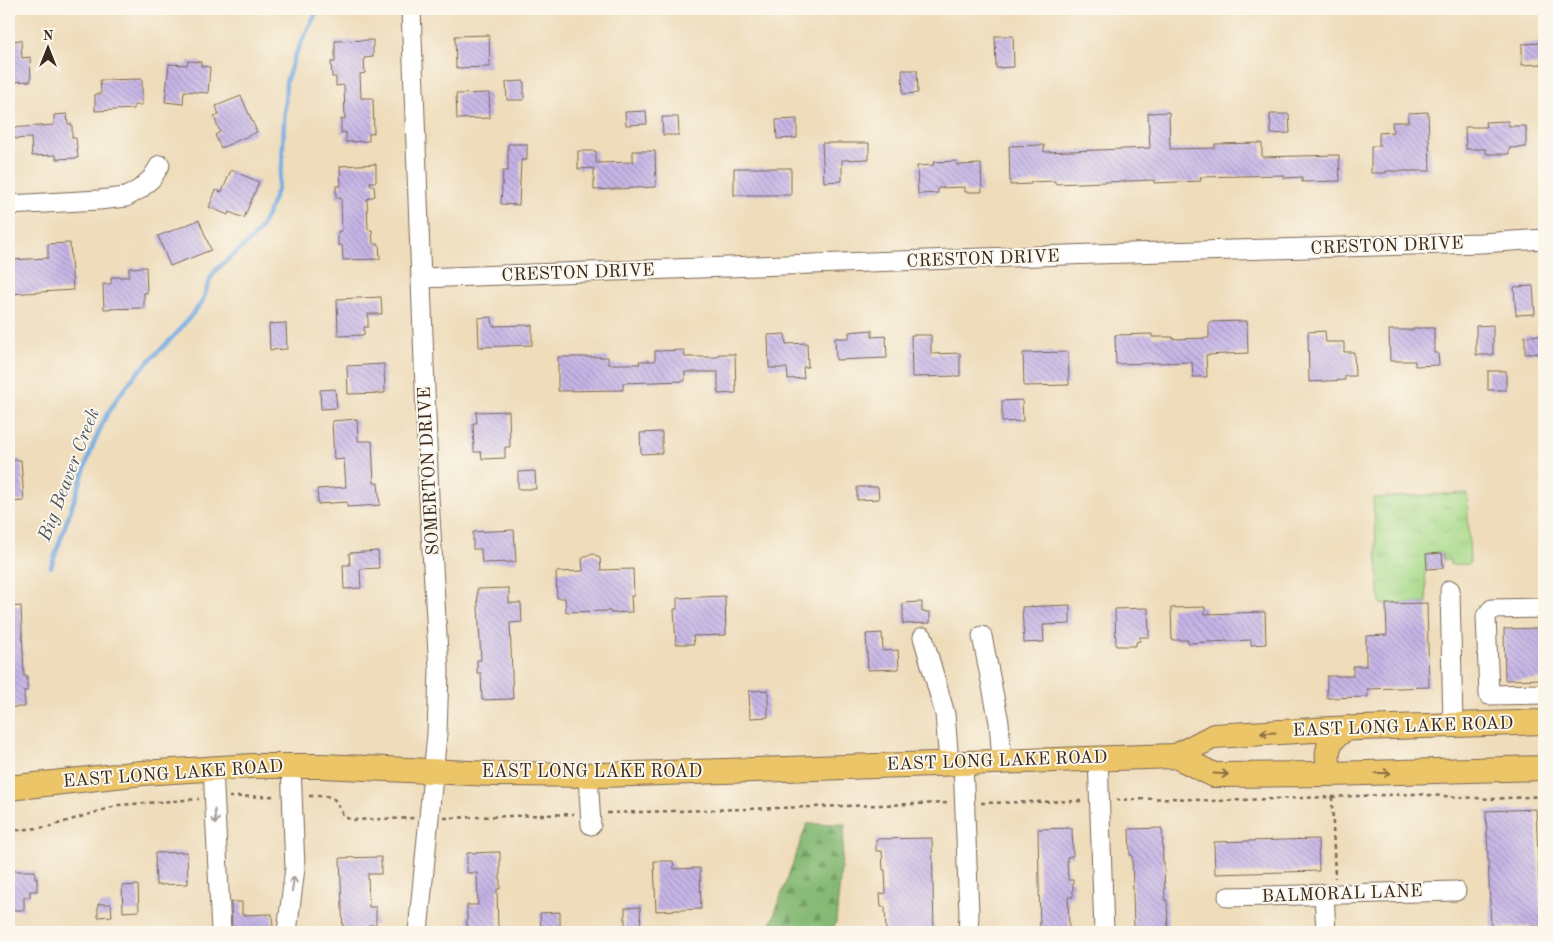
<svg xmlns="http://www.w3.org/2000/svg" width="1553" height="941" viewBox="0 0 1553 941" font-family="'Old Standard TT',serif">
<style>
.forest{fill:url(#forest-firs);stroke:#60724a}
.park{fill:url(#park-tufts);stroke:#718254}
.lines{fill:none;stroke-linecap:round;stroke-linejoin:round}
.stream{stroke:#71a8df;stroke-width:4.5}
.building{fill:url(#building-back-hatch)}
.minor-casing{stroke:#7a6855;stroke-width:21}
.major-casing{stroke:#7a6855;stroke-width:26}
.path{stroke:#7a6855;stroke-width:2.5;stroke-dasharray:4 4;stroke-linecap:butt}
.minor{stroke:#fff;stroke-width:19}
.major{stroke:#edc569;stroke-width:24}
.oneway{stroke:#8b7040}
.oneway2{stroke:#a79f9a}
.labels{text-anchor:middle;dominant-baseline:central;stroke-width:4;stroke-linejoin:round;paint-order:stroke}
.street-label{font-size:18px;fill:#3b2a1e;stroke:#fbf7ec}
.water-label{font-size:19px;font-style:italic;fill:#4e5662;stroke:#fbf7ec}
</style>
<defs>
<pattern id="forest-firs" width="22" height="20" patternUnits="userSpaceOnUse" patternTransform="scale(1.25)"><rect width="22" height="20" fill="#85b975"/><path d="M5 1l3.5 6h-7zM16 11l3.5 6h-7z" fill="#6e975f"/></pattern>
<pattern id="park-tufts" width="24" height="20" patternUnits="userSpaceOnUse" patternTransform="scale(1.25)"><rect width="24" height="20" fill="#a7d989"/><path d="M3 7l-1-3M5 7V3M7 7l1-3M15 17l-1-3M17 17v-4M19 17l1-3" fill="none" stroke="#91ba76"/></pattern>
<pattern id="building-back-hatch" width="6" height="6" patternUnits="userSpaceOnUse" patternTransform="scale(1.25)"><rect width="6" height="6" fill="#c6b5e7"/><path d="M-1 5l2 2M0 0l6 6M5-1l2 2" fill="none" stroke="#a293bb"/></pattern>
</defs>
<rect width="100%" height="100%" fill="#fbf7ec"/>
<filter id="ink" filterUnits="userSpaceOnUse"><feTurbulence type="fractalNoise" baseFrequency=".02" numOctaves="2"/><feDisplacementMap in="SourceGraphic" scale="10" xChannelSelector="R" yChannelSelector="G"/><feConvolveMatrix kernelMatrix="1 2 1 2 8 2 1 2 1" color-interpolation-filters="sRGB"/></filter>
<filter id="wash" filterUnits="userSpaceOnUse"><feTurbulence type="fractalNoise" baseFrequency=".0096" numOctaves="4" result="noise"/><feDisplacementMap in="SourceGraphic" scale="20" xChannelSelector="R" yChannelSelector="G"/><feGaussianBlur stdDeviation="1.12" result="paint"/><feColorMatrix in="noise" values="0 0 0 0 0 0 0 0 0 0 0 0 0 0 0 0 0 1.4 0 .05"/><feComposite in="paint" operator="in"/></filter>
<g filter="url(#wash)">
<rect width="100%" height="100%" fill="#eedcba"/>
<polygon class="forest" points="807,824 845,824 836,922 832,932 768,932"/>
<polygon class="park" points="1467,493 1470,564 1450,565 1450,560 1443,560 1442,553 1426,554 1427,569 1425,570 1427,603 1380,604 1373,498"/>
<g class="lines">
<polyline class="stream" points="51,567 93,445 106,416 118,397 136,374 175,335 195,311 202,302 211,277 218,268 249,242 258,232 268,213 277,190 282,166 286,82 295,55 318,9"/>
</g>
<g id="blocks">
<g class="building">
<polygon points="489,35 490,67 456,68 455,36"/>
<polygon points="995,36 1013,36 1014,67 996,68"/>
<polygon points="21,40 22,58 30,57 31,81 9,82 9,41"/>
<polygon points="373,40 373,57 364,58 365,73 360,74 361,98 373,98 374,133 369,134 369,141 346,142 346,132 341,133 341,119 345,119 344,85 336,86 336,77 332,77 331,62 335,62 335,41"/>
<polygon points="1542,43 1542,64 1522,65 1522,44"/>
<polygon points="188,61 201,62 201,66 210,67 208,93 184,91 183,104 165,102 169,64 187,65"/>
<polygon points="902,70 917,70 918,93 903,94"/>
<polygon points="142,79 142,105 134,105 134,109 95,111 95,94 101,94 100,80"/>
<polygon points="524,81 524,100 507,100 506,82"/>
<polygon points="489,93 490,118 457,119 456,94"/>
<polygon points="241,96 257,132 221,148 215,135 220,132 214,117 219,115 216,106"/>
<polygon points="646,111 647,124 626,125 625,112"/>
<polygon points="1169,112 1170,149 1215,148 1215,144 1262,143 1262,157 1339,155 1340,181 1302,182 1302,177 1284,178 1284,175 1200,177 1201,181 1154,183 1154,180 1055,184 1055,181 1031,182 1031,184 1010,185 1009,146 1044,145 1044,152 1150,148 1148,113"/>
<polygon points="1428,112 1430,171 1386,171 1386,173 1371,173 1371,146 1379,146 1379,133 1393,132 1392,122 1408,122 1408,113"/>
<polygon points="67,114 68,124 72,124 72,138 76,138 78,158 56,159 56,155 32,156 31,138 9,139 9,128 54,125 54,115"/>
<polygon points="1270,114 1289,114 1290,133 1271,134"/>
<polygon points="662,117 678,117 679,135 663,135"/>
<polygon points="797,119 797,138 777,139 776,120"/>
<polygon points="1508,121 1509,126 1526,126 1526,147 1509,148 1509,154 1486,154 1486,149 1466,149 1465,127 1486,127 1485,122"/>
<polygon points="822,143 869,143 869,159 842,160 842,181 824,182"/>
<polygon points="508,144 527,144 527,160 521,160 519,205 501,204 503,171 508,171"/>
<polygon points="578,151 596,151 596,163 633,162 633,151 655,151 656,187 594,190 594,168 578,169"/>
<polygon points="957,161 957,165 981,164 982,192 965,192 965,187 938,188 938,193 918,194 917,166 934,165 933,162"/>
<polygon points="376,164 376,182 370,182 371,186 374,186 375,196 367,199 368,230 372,230 373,244 379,244 380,259 343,260 342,245 338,245 338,231 342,231 341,198 336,198 336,186 341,186 340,166"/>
<rect x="734" y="168" width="57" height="27"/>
<polygon points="231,170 259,182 244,218 229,212 228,215 209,207 216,190 222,192"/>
<polygon points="199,220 211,250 170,266 158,236"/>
<polygon points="70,243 73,290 9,294 9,260 48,258 48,244"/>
<polygon points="146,267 147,293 144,293 144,308 104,309 103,284 111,284 111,277 129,277 129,268"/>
<polygon points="1533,286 1535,314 1516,315 1514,287"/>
<polygon points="381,297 382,314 368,314 368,327 364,327 364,335 338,336 337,299"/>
<polygon points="492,317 493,326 532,325 532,345 479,347 478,318"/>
<polygon points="1247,321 1248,353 1206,355 1207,377 1193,377 1192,362 1116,364 1115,335 1152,334 1152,337 1173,337 1173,339 1209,338 1209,322"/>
<polygon points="286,323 287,349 270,350 269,324"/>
<polygon points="1493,325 1493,355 1476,355 1476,326"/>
<polygon points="1413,328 1434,328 1434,353 1438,353 1439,365 1415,366 1415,361 1390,361 1389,330 1413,330"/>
<polygon points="872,330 872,337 886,336 887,358 836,360 835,338 849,338 849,332"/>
<polygon points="1325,331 1326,342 1344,342 1344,352 1354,352 1355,376 1345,376 1345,380 1309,382 1308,332"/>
<polygon points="785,334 786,344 807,343 808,367 803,367 804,378 788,379 787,368 769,368 768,335"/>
<polygon points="911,335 931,335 931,354 960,353 960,376 912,377"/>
<polygon points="1543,335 1543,353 1525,354 1525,336"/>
<polygon points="684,350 685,357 718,357 718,354 735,354 736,393 718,394 718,372 685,372 685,381 623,383 623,390 558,391 558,357 608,357 608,364 640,364 639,361 655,361 655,351"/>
<polygon points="1068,352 1069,385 1024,386 1023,353"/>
<polygon points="384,364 385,393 348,394 347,366"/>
<rect x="1488" y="371" width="18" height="19"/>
<polygon points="335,389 337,408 321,409 320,390"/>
<polygon points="1022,400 1023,421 1002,422 1002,401"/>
<polygon points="509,411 510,447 505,447 505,458 482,459 481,452 474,452 473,423 477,423 476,412"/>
<polygon points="357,419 358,441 372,441 374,483 378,483 380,505 347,507 347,502 318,504 317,489 346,487 344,459 334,460 332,421"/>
<polygon points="662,432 662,453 641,454 640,433"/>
<polygon points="9,460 21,460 24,501 9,502"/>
<polygon points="535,471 536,489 518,489 518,472"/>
<polygon points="857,487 878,487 879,499 857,500"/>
<polygon points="514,530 516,562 482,563 481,549 473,549 473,532"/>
<polygon points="378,551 379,568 360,569 361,588 344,589 343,565 350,565 349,553"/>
<polygon points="1442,553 1443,568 1427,569 1426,554"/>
<polygon points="594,554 600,558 601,570 633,569 634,596 631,596 632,612 610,613 610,611 566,612 565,598 557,598 556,572 583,571 582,559 588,555"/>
<polygon points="509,588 509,603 521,603 522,622 510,623 513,699 482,700 481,673 477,673 477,660 481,660 477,589"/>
<polygon points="725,596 726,635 693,636 694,644 676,644 674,609 677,609 677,598"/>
<polygon points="922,602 922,612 930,612 930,623 903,624 903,603"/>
<polygon points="1427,603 1429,687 1367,689 1368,697 1327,698 1327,676 1353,676 1353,666 1366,666 1366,636 1387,635 1386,604"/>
<polygon points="1070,605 1070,624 1043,625 1044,642 1024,643 1022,607"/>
<polygon points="21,606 24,676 27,676 27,691 24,691 25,707 9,707 9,607"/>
<polygon points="1205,607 1205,614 1265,612 1266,644 1251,645 1251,640 1188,643 1188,640 1172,640 1171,608"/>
<polygon points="1148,608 1149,637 1140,637 1140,641 1136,642 1136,646 1116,646 1115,609"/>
<polygon points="1544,628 1544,679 1505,680 1504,629"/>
<polygon points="882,633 883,651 898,650 899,669 868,670 866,634"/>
<polygon points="768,690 768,717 750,718 749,691"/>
<polygon points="1536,809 1541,926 1491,928 1486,811"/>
<polygon points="1072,828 1073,856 1067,857 1068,880 1073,880 1073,897 1068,897 1069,932 1040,932 1038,829"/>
<polygon points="1162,828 1163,862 1164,862 1165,900 1167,900 1168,929 1134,930 1132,855 1130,855 1129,829"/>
<polygon points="932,838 934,932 886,932 885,907 881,907 880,894 886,893 885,870 883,870 882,851 876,851 876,839"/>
<polygon points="1318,839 1319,871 1215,874 1214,842"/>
<polygon points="187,852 188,884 156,885 155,853"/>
<polygon points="500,852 500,889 497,889 498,932 467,932 467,905 478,905 477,873 467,873 467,853"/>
<polygon points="381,857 381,874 368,874 369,907 376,907 376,925 369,925 369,932 343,932 340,858"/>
<polygon points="654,861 673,861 674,869 700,868 701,909 656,911"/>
<polygon points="9,871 35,871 35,878 37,878 37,891 30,891 30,897 24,897 24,910 9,910"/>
<polygon points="138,885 139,911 123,912 122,886"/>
<polygon points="231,902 242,902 242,915 272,914 273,928 265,928 266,932 232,932"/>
<polygon points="98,904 111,904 112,916 98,917"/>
<polygon points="640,907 641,932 625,932 625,908"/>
<polygon points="560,912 560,932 541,932 540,913"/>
</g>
</g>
</g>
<g filter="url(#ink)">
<use href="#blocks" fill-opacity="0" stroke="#7a6855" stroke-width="1"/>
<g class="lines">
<defs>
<g id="minor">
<polyline points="411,9 429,498 439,670 437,734 418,932"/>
<polyline points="9,205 99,200 126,197 140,189 152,178 160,165"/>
<polyline points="421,278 1094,254 1481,243 1544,239"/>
<polyline points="1450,590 1453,725"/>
<polyline points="1544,608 1492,609 1486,616 1489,695 1544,694"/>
<polyline points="982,636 999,722 1002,761"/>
<polyline points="923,637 945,714 949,763"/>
<polyline points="1098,757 1104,932"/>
<polyline points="963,762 969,914 968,932"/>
<polyline points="213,768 221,932"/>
<polyline points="588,775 591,825"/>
<polyline points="1324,894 1326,932"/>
<polyline points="1228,897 1456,891"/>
<polyline points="287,932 295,868 291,766"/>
</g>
<g id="major">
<polyline points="1176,756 1214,775 1331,774 1544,768"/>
<path d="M1331,774C1324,753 1327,739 1347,728"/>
<polyline points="9,788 142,773 252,766 323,766 492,774 602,775 1176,756 1214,736 1331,729 1544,722"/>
</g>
</defs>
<use href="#minor" class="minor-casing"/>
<use href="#major" class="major-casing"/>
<g class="path">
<path d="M309,796C335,796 333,794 344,817L353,820L414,818"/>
<polyline points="229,797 276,796"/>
<polyline points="1332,797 1335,878"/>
<polyline points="1116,800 1172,798 1215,801 1414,794 1492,799 1544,796"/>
<polyline points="981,803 1083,801"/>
<polyline points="607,813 948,803"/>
<polyline points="444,818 574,814"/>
<polyline points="9,831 48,827 119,805 199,799"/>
</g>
<use href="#minor" class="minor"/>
<use href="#major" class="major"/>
</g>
<defs><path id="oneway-shaft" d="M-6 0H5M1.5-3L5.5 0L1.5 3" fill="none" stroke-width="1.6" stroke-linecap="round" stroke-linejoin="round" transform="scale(1.25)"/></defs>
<g class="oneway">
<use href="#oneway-shaft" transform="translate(1268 733) rotate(177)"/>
<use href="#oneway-shaft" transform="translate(1383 773) rotate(-2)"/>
<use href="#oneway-shaft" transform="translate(1221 774) rotate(3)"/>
</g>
<g class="oneway2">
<use href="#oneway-shaft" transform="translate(215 817) rotate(87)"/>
<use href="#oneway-shaft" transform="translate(293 884) rotate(-83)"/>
</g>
</g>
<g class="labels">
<g class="street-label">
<text transform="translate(1387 246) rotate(-2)">CRESTON DRIVE</text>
<text transform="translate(983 259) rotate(-2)">CRESTON DRIVE</text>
<text transform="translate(578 273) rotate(-2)">CRESTON DRIVE</text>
<text transform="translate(429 471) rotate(-93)">SOMERTON DRIVE</text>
<text transform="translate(1403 727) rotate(-2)">EAST LONG LAKE ROAD</text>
<text transform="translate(997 761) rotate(-2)">EAST LONG LAKE ROAD</text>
<text x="592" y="772">EAST LONG LAKE ROAD</text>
<text transform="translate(173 774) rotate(-4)">EAST LONG LAKE ROAD</text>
<text transform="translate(1342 894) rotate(-2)">BALMORAL LANE</text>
</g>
<g class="water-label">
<text transform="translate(70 475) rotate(-69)">Big Beaver Creek</text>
</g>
</g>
<rect width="1553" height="941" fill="none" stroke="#fbf7ec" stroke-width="30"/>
<g transform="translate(48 48)" stroke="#fbf7ec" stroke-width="4" paint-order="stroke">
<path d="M0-4L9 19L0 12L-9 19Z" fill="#3b2a1e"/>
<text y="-8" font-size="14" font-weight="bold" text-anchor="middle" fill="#3b2a1e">N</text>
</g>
</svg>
